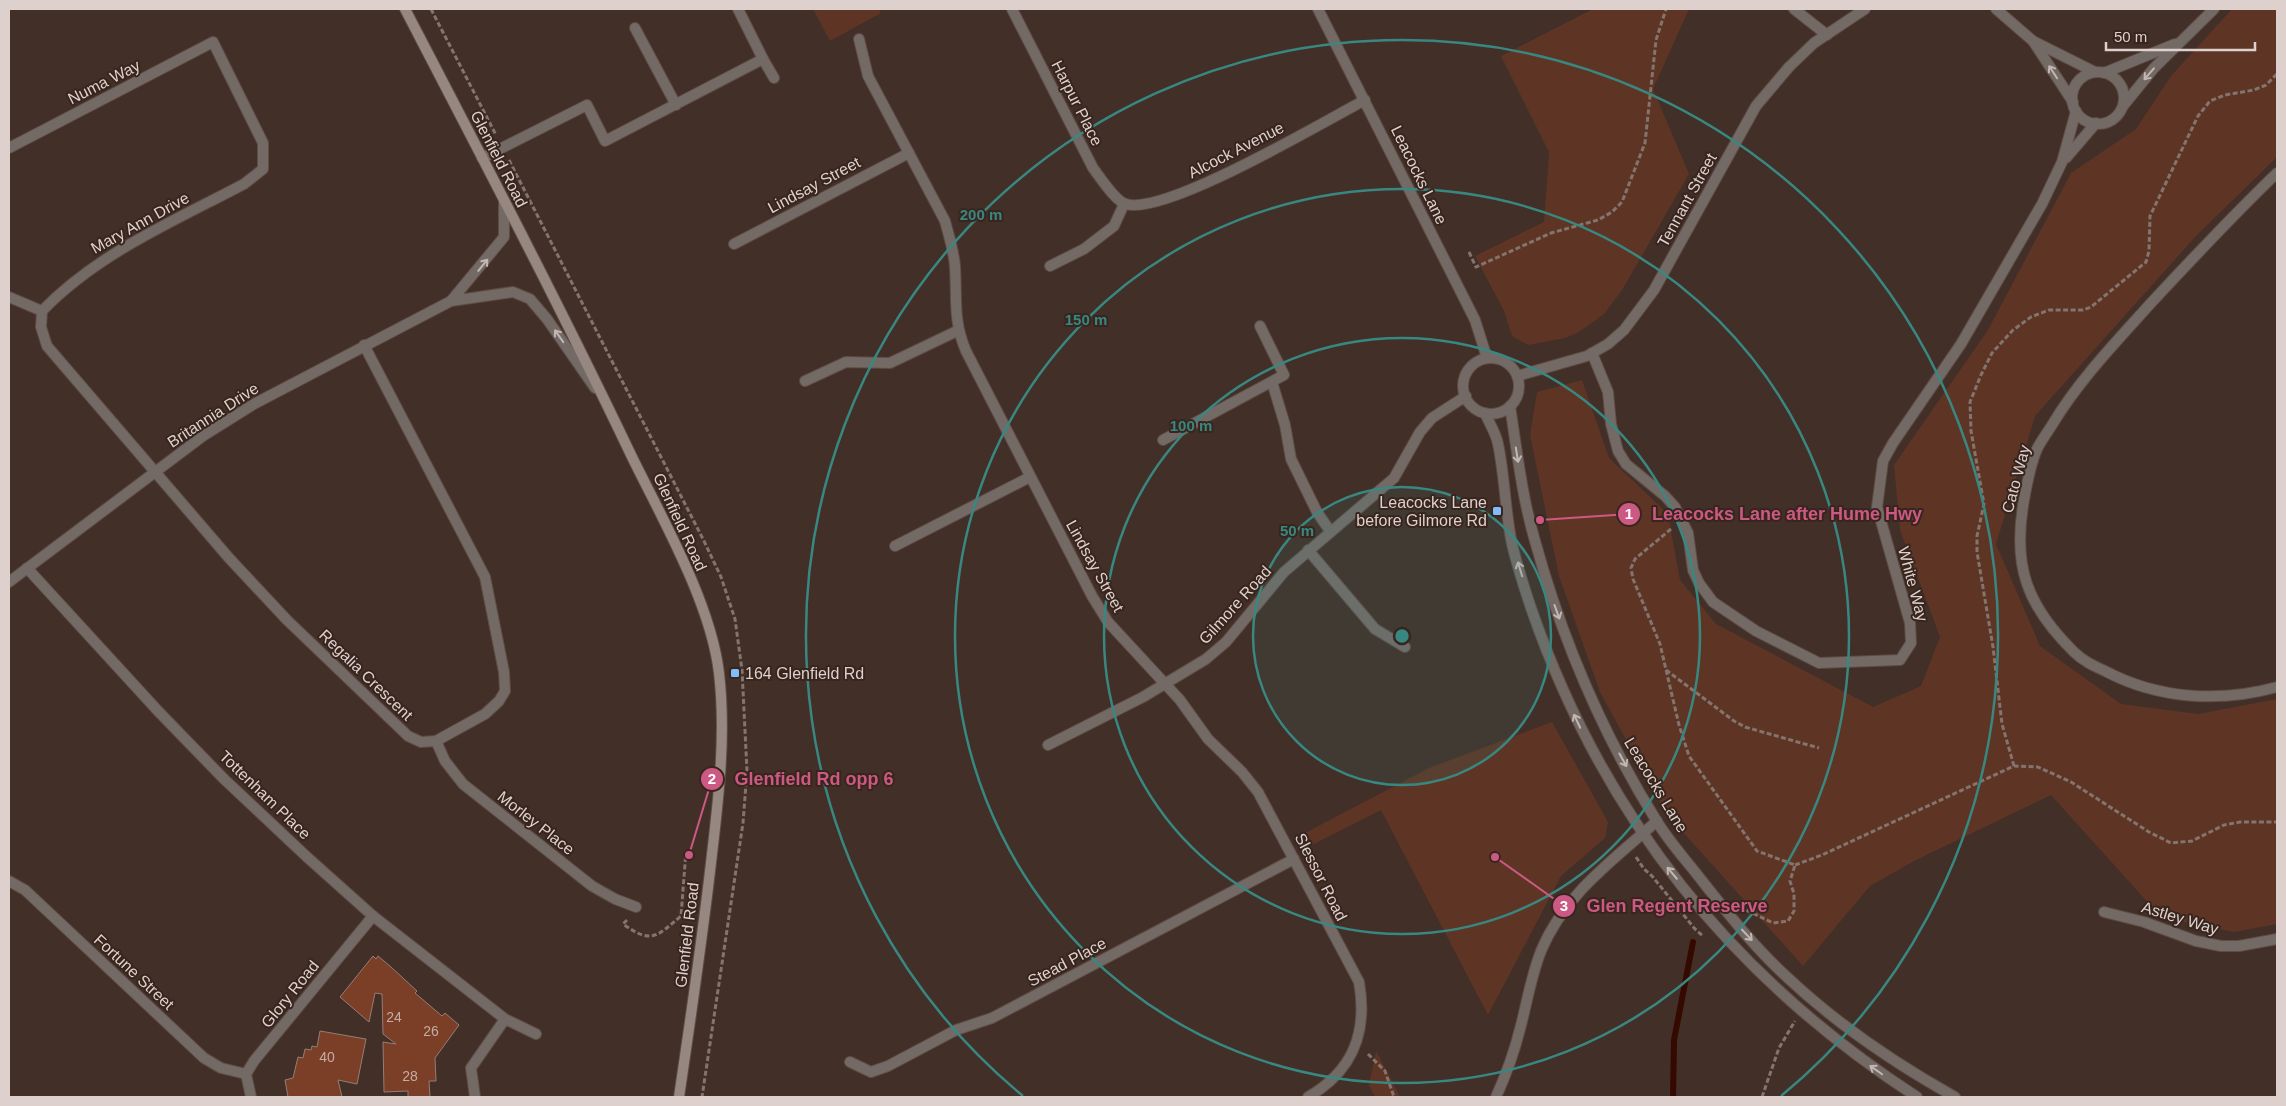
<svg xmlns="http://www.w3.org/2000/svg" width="2286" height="1106" viewBox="0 0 2286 1106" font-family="Helvetica,sans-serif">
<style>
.green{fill:#5e3525}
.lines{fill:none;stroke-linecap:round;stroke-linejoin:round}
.stream{stroke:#340900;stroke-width:6}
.building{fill:#7b3e26;stroke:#957e76}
.service-casing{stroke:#5e4c46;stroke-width:12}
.minor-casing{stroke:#5e4c46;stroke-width:12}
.tertiary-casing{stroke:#5e4c46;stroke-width:12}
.secondary-casing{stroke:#5e4c46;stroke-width:12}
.path{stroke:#84746e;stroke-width:3;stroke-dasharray:5 2.5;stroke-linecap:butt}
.service{stroke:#736a66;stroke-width:10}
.minor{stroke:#736a66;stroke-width:10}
.tertiary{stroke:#736a66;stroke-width:10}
.secondary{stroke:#978781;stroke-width:10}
.oneway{stroke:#c3b7b3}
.ring{fill:none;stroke:#388881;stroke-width:2.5}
.poi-dot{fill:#83bcfb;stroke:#38251e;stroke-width:2}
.labels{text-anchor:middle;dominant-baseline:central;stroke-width:4;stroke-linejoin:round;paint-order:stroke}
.number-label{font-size:14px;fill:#c5aca3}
.street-label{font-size:16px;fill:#ded1cd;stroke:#38251e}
.poi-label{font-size:16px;fill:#ded1cd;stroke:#38251e;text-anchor:end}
.centre{fill:#388881;stroke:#38251e;stroke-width:2.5}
.ring-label{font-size:15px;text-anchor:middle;font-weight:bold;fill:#388881;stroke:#38251e;stroke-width:4;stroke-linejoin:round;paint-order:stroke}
.leader{fill:none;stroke:#cc5983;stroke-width:2}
.callout-dot{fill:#cc5983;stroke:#38251e;stroke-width:2}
.mark-label{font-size:15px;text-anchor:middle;font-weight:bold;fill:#fff}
.callout-label{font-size:18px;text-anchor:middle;font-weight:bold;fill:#cc5983;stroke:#38251e;stroke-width:4;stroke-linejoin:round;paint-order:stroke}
</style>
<rect width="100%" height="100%" fill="#422f28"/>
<g class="green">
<polygon points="813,9 879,9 881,13 830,41"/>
<polygon points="1593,9 1689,9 1653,89 1689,174 1622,290 1604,314 1579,332 1565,338 1528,345 1512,336 1504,311 1475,256 1544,222 1549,152 1501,56"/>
<polygon points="2232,9 2277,9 2277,157 2196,236 2035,416 1996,544 2040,646 2121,704 2198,714 2277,699 2277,924 2234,932 2161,917 2051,795 1916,860 1870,886 1803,966 1666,813 1600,692 1559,576 1530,435 1537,392 1582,380 1609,458 1668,514 1680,580 1716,624 1873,707 1921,686 1940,637 1900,530 1894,465 1988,330 2071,173 2136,129 2171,76"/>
<polygon points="1552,722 1608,822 1605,838 1561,876 1488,1015 1381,810 1312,845 1305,833 1429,768"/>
<polygon points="1376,1051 1400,1097 1375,1097 1369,1085"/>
</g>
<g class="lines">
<polyline class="stream" points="1673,1097 1674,1040 1693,942"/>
</g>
<g class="building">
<polygon points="373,956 376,959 378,956 391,967 417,991 415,993 442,1016 445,1013 459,1025 435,1058 436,1081 429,1081 430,1097 408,1097 408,1091 384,1092 383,1042 396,1044 383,1034 382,994 375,993 369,1022 340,997"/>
<polygon points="320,1031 366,1039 357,1084 338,1080 342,1097 288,1097 285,1080 293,1078 298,1057 303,1058 305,1049 311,1050 312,1046 317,1047"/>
</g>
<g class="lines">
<defs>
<g id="service">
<polyline points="738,9 763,59"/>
<polyline points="635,28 676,105"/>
<polyline points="482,158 587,105 605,141 763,59 774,78"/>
<polyline points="734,244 909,153"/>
<polyline points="1050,266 1084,249 1114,226 1124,204"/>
<polyline points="805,381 846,362 890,363 957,331"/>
<polyline points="1272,382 1285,425 1291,459 1317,512 1330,531"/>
<polyline points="1163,440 1284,375 1260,326"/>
<polyline points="895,546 1030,477"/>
<path d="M1496,1097C1506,1075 1514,1053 1520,1029C1527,1003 1531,976 1541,951C1564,895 1613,860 1657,821"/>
</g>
<g id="minor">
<path d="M1012,9L1093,168C1100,177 1115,201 1126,204C1165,216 1323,122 1365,100"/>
<polyline points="1794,9 1827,35"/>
<polyline points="1996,9 2033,41 2095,72"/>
<path d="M859,39L868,76L945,221C949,236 954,251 955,267C957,299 953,321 966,351L1092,596L1108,622L1180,700L1208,739L1242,772L1258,792L1359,982C1368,1033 1353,1071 1308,1097"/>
<polyline points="2033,41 2073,102"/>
<circle cx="2098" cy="98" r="26"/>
<polyline points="2104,73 2175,44"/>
<polyline points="2123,106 2154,68 2214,9"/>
<path d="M9,148L213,42L263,143V169L244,184C174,221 98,253 42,311L41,327L47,346L229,558L287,620L408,736L421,742L436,741L485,714L499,701L505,691L504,672L485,577L364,345"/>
<polyline points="2066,158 2096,123"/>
<path d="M2277,173C2233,215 2192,259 2151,303C2116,342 2079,380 2052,425C2047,433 2041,441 2037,449C2030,465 2027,484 2024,500C2012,566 2027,606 2074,652C2083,661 2094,666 2105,671C2158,699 2219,703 2277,687"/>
<polyline points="9,297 42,311"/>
<polyline points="1592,353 1608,392 1611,424 1618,451 1626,464 1665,496 1675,507 1688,533 1693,570 1699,583 1713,602 1756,631 1819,663 1900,660 1911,643 1910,623 1877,507 1883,461 1893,443 1961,344 2042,204 2062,162 2076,111"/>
<polyline points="1517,376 1587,356 1608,344 1624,330 1654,290 1756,106 1789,67 1814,43 1865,9"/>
<polyline points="1308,550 1375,629 1405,647"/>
<polyline points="27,568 158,711 224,779 307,857 373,916 505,1019 536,1034"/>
<polyline points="436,741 445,761 463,784 592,886 615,899 636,907"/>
<polyline points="1048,745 1143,697 1206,659 1226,642 1284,572 1394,478 1420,432 1432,418 1466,396"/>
<polyline points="9,881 25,890 204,1058 221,1068 246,1074"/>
<polyline points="2104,912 2144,922 2196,941 2221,946 2239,946 2277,939"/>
<polyline points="850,1062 871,1072 888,1066 956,1030 992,1018 1294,859"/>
<polyline points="251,1097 246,1074 254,1061 373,916"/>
<polyline points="475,1097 471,1068 505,1019"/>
</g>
<g id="tertiary">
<polyline points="1318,9 1475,320 1487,358"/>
<polyline points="451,301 504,237 504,200"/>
<circle cx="1491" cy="386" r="28"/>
<path d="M1510,406C1517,451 1522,497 1535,541C1562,639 1602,733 1656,820C1669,842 1687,861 1703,882C1729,915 1756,949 1788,978C1837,1024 1896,1064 1955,1097"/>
<path d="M1485,413C1489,423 1496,433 1498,444C1505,477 1505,511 1512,544C1517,565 1524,587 1531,608C1603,817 1732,977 1917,1097"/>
<polyline points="9,582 203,436 254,404 451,301 513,292 530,299 547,319 595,388"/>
</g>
<path id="secondary" d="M405,9C482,157 560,306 632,457C663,520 711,604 719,673C726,733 719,795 712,854C703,935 691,1016 679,1097"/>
</defs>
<use href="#service" class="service-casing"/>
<use href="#minor" class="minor-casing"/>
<use href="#tertiary" class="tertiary-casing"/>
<use href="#secondary" class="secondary-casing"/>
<g class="path">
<polyline points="431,9 496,135"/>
<polyline points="509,160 704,541 721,577 735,619 742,670 747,771 743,823 702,1097"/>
<polyline points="1469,252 1476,267 1551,233 1598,220 1612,212 1622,202 1645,143 1656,40 1666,9"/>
<polyline points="1671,529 1635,559 1631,568 1633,579 1660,644 1679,725 1689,756 1757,851 1795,865 1790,881 1794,894 1794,911 1788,921 1773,923 1744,909"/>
<polyline points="1666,670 1734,721 1745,727 1819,748"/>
<polyline points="2014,766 2002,724 1993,647 1977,552 1977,536 1984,504 1971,431 1970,402 1981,375 1992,353 2013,330 2031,317 2049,310 2083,310 2091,307 2146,262 2149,251 2150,216 2198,116 2210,101 2225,95 2254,90 2266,85 2277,74"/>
<polyline points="1636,857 1644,869 1652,876 1695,929 1703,936"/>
<polyline points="1795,865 1822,855 2014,766 2038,767 2071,782 2149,832 2171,843 2192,841 2224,825 2240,822 2277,822"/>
<path d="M627,920L623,924C652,945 657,936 681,916L686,851"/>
<polyline points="1368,1054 1385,1071 1394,1097"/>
<polyline points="1762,1097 1779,1048 1795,1021"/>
</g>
<use href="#service" class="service"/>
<use href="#minor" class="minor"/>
<use href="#tertiary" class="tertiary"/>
<use href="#secondary" class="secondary"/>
</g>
<defs><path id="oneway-shaft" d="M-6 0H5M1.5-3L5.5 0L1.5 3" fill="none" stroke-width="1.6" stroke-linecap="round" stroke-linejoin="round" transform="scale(1.25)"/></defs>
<g class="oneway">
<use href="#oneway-shaft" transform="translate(2053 72) rotate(-123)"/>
<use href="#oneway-shaft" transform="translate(2149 74) rotate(131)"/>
<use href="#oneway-shaft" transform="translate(483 265) rotate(-51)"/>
<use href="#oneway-shaft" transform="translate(559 336) rotate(-125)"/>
<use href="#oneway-shaft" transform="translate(1517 455) rotate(81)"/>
<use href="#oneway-shaft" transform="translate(1520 569) rotate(-107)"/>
<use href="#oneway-shaft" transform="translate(1557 612) rotate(70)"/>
<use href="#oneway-shaft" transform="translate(1577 721) rotate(-115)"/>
<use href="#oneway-shaft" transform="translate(1623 760) rotate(61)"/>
<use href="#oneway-shaft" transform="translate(1672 873) rotate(-130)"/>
<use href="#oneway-shaft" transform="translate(1747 935) rotate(47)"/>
<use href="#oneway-shaft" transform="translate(1876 1070) rotate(-145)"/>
</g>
<circle cx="1402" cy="636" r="149" fill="#388881" fill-opacity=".12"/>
<g class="ring">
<circle cx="1402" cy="636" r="149"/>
<circle cx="1402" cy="636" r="298"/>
<circle cx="1402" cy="636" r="447"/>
<path d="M1023 1096A596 596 0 1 1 1781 1096"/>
</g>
<g class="poi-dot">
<rect x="1492" y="506" width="10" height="10" rx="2.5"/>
<rect x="730" y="668" width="10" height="10" rx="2.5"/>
</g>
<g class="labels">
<g class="number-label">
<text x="394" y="1017">24</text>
<text x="431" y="1031">26</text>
<text x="327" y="1057">40</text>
<text x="410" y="1076">28</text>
</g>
<g class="street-label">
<text transform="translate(104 82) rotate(-27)">Numa Way</text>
<text transform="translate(1077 103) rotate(63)">Harpur Place</text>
<text transform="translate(1236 150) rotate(-27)">Alcock Avenue</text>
<text transform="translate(499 159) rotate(63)">Glenfield Road</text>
<text transform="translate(1419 175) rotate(64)">Leacocks Lane</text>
<text transform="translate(814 185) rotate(-28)">Lindsay Street</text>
<text transform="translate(1687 200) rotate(-61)">Tennant Street</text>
<text transform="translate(140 223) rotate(-29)">Mary Ann Drive</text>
<text transform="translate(213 415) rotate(-33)">Britannia Drive</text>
<text transform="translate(2016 479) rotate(-75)">Cato Way</text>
<text transform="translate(680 522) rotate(65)">Glenfield Road</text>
<text transform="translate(1095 566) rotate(61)">Lindsay Street</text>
<text transform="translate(1913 584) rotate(75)">White Way</text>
<text transform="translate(1235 605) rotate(-48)">Gilmore Road</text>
<text transform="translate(366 675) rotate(44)">Regalia Crescent</text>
<text transform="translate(1656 785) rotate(59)">Leacocks Lane</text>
<text transform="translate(265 795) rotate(44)">Tottenham Place</text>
<text transform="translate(536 823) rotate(38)">Morley Place</text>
<text transform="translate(1321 877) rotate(63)">Slessor Road</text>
<text transform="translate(2180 918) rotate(17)">Astley Way</text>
<text transform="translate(687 935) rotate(-83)">Glenfield Road</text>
<text transform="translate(1067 962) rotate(-28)">Stead Place</text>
<text transform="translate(134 972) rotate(43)">Fortune Street</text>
<text transform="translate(290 994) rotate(-51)">Glory Road</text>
</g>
<g class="poi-label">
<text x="1487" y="502">Leacocks Lane<tspan x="1487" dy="18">before Gilmore Rd</tspan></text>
<text x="745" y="673" text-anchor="start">164 Glenfield Rd</text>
</g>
</g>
<circle cx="1402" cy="636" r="8" class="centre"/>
<g class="ring-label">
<text x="981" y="220">200 m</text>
<text x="1086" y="325">150 m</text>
<text x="1191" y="431">100 m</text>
<text x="1297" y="536">50 m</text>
</g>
<path class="leader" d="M1540 520L1629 514M689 855L712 779M1495 857L1564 906"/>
<g class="callout-dot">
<circle cx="1540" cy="520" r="5"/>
<circle cx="689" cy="855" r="5"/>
<circle cx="1495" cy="857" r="5"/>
<circle cx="1629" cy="514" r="12"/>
<circle cx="712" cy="779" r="12"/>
<circle cx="1564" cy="906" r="12"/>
</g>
<g class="mark-label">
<text x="1629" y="519">1</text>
<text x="712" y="784">2</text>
<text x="1564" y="911">3</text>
</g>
<g class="callout-label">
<text x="1787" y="520">Leacocks Lane after Hume Hwy</text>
<text x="814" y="785">Glenfield Rd opp 6</text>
<text x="1677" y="912">Glen Regent Reserve</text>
</g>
<rect width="2286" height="1106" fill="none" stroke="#ded1cd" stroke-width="20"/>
<path d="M2106 42v8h149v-8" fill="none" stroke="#ded1cd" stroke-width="2.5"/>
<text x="2114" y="42" font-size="15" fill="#ded1cd" stroke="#38251e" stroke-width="4" paint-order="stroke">50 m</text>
</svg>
